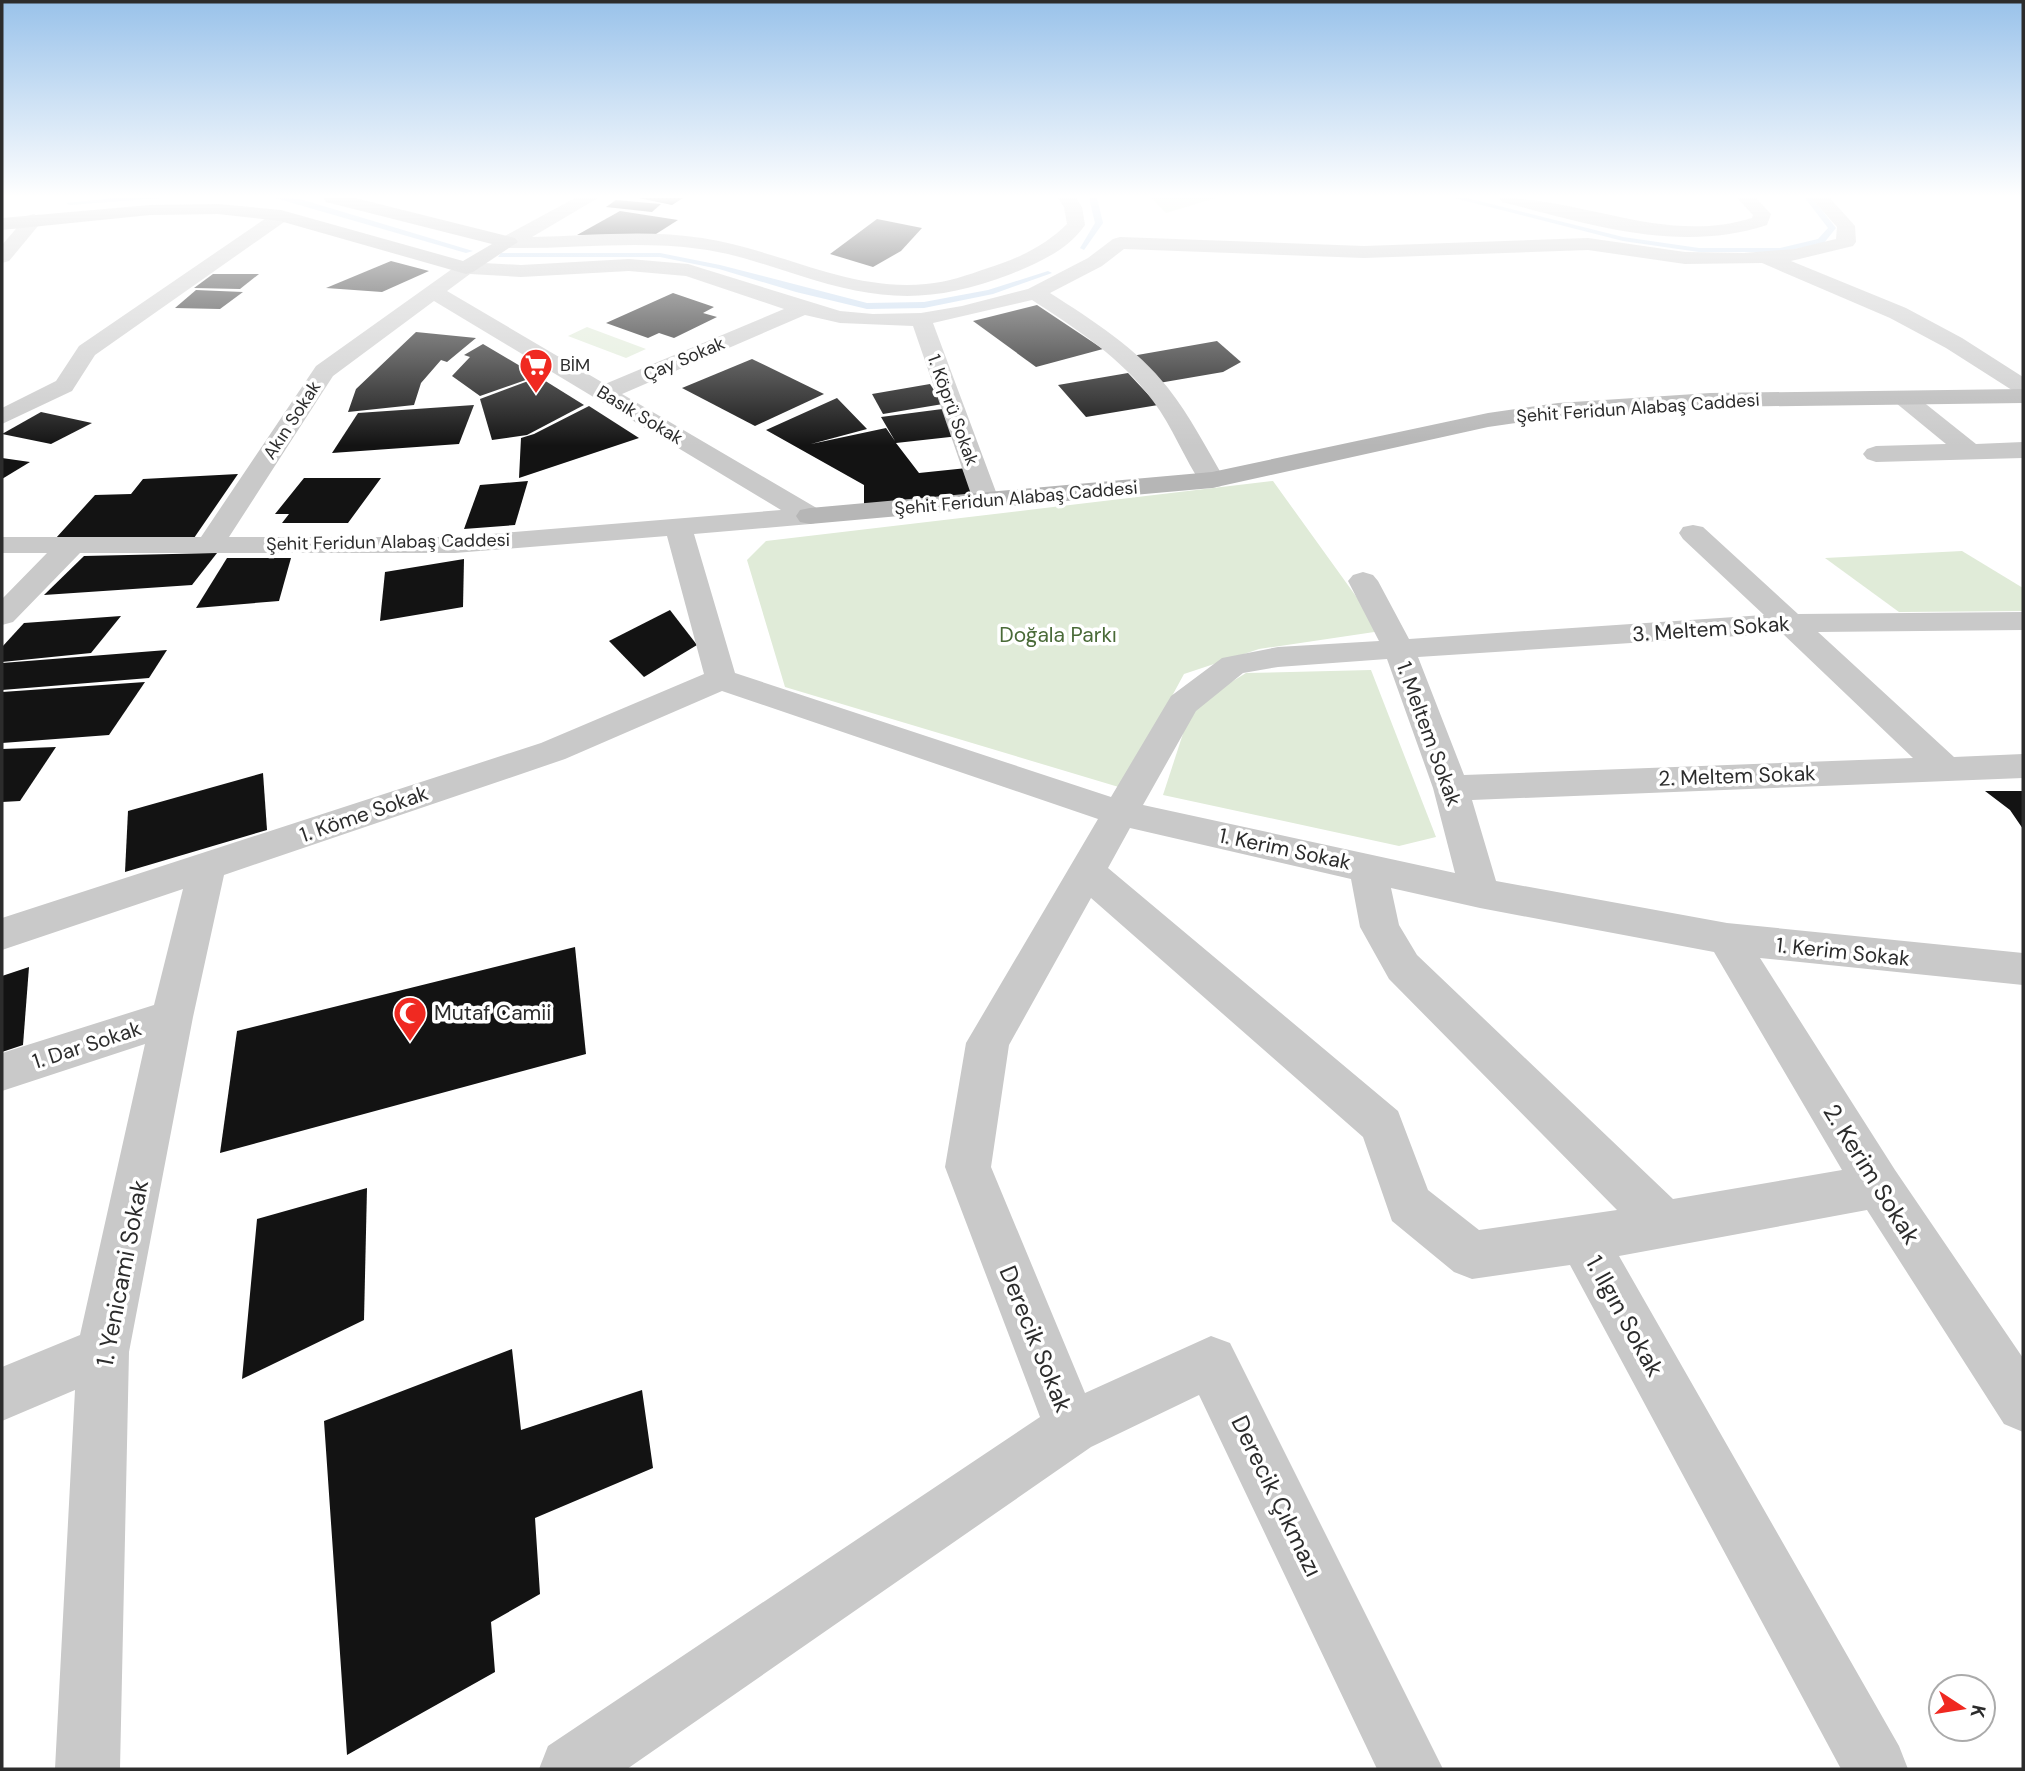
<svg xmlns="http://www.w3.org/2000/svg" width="2025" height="1771" viewBox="0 0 2025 1771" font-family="'DM Sans',sans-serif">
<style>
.green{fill:#e0ebd8}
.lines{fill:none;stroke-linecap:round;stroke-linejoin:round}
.stream{fill:#c2d7ed;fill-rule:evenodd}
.building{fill:#131313}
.street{fill:#c9c9c9;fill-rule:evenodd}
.secondary{fill:#b6b6b6;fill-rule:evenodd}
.labels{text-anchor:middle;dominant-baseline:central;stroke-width:7;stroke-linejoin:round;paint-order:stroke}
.far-street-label{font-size:18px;fill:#2c2c2c;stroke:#fff}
.far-poi-label{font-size:18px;fill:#2c2c2c;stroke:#fff;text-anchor:start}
.street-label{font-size:21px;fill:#2c2c2c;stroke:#fff}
.park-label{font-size:21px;fill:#496a37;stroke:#fff}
.poi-label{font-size:21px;fill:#2c2c2c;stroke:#fff;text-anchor:start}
.near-street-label{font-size:24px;fill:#2c2c2c;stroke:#fff}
</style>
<rect width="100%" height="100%" fill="#fff"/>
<g class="green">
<polygon points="1151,198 1216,198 1166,213"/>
<polygon points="587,327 646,349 626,358 568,336"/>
<polygon points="1273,481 1381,631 1259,649 1184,674 1122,788 785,687 747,560 766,541"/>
<polygon points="1962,551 2023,588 2023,611 1899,612 1825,558"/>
<polygon points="1371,670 1436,837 1399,846 1163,795 1192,706 1246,673"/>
</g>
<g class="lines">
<g class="stream">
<polygon points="114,198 162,198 70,205 66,203"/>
<polygon points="275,198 300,199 473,251 466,253"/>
<polygon points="1089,198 1097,198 1103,223 1084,250 1080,248 1095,223"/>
<polygon points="1454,198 1467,198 1623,237 1699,248 1780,248 1818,239 1828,228 1805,198 1812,198 1836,228 1824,243 1780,252 1699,252 1623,241"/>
<polygon points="501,253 660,253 720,265 867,303 924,302 988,290 1048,271 1052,273 993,294 924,308 867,309 796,292 719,269 660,257 498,257"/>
</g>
</g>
<g class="building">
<polygon points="639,198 683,198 672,205"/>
<polygon points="616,200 661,204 652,212 606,207"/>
<polygon points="620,211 678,220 656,234 577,235"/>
<polygon points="877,219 922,228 901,251 873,267 830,254"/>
<polygon points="391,261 429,271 382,292 326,288"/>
<polygon points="213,274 259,274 240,289 194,288"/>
<polygon points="196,290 243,292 220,309 175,308"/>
<polygon points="673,293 714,307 703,313 717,317 674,338 659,333 648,338 606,323"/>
<polygon points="1037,305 1103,349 1036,367 973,321"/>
<polygon points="416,332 476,338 447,362 441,360 421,383 414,405 348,412 356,389"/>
<polygon points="1217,341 1241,362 1223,372 1153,384 1126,357"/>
<polygon points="483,344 537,376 480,396 452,376 470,357 464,355"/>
<polygon points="752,359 824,394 755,426 682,388"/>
<polygon points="1128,373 1158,405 1086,417 1058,385"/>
<polygon points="539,377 584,405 527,435 492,440 480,399"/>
<polygon points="930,384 943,404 883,414 872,394"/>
<polygon points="837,398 867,429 811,444 886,428 895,441 881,417 950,408 959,436 896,443 919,473 967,468 972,495 864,507 864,485 766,430"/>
<polygon points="474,405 459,444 332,453 358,413"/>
<polygon points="589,406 639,438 519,478 521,438 534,434"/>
<polygon points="41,412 92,423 51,444 2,434"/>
<polygon points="2,458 30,462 2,479"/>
<polygon points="238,474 194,538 56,538 95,495 131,494 143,479"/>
<polygon points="304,478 381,478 348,523 282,523 289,514 275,514"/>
<polygon points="528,481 515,525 464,529 480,485"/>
<polygon points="217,553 192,585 44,595 84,556"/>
<polygon points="227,558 291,558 279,601 196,608"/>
<polygon points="464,559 463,607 380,621 385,572"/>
<polygon points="670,610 697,645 644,677 609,641"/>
<polygon points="121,616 91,653 2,662 2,647 24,623"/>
<polygon points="167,650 149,678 2,690 2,663"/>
<polygon points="145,682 109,735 2,743 2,692"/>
<polygon points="56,747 20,801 2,802 2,749"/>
<polygon points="263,773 267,830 125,872 128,811"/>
<polygon points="1985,791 2023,791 2023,829 2010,810"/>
<polygon points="575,947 586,1054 220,1153 237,1031"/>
<polygon points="29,967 23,1045 2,1052 2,976"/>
<polygon points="367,1188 364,1320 242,1379 257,1219"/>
<polygon points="512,1349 521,1430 642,1390 653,1468 535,1518 540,1594 491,1622 495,1672 347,1755 324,1421"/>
</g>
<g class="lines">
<g class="street">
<path d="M575,198H598L532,237C588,236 646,229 702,238C777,249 849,292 926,284C948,282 968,275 988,268C1017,259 1045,246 1067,224L1064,207L1058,198H1076L1082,207L1085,225C1068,250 1038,263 1011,274C930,305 879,301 798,275C766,265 733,253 700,249C637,240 572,249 508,248L498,242L501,238Z"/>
<path d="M1499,198C1584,198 1666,245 1752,218L1753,215L1737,198H1756L1771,214L1767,225C1679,254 1588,224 1502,202Z"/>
<path d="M1811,198H1830L1855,226L1856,242L1853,246L1791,261L1906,308L1962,338L2023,377V394L2015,392L1946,348L1890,318L1762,263L1685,264L1588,250L1364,258L1124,249L1102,266L1050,293C1092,320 1137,348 1168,388C1190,416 1207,449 1225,480L1221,486L1212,488L1203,486C1184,459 1173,427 1153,401C1122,358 1075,328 1032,300L933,323L999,500L996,506L986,508L976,506L973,500L913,326L840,323L805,315L622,394L820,510L824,516L820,522L810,524L694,534L735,673L1111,797L1171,696L1222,658L1278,647L1379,641L1348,581L1353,575L1363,572L1373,575L1378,581L1409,639L1764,615L1683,539L1679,533L1683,527L1693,525L1703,527L1798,614L2023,612V630L1818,632L1954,757L2023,754V778L1472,800L1496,881L1727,923L2023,953V985L1760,958L1895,1170L2023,1358V1432L2004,1424L1867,1210L1619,1256L1899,1746L1908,1769H1841L1570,1265L1472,1279L1454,1272L1392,1221L1363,1137L1091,898L1009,1045L991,1167L1085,1393L1211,1336L1230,1343L1443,1769H1377L1199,1395L1091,1447L627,1769H539L548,1746L1040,1417L945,1167L966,1043L1098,819L722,691L565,759L224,875L193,1017L129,1352L120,1769H55L75,1390L2,1421V1367L80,1335L145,1044L2,1091V1053L154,1005L183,889L2,950V918L541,743L704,674L667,536L455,553H80L13,622L2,625V599L47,553H2V537H201L316,366L459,264L466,262L521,265L629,259L688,264L840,311L873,314L921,313L962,306L1028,289L1088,258L1113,239L1120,237L1364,246L1588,238L1685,252L1744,253L1794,249L1836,239L1837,227ZM629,271L686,276L784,309L605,384L447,291L470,274L521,277ZM434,301L781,510L455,537H229L333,376ZM1782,633L1913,758L1464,775L1418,657ZM1387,659L1433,788L1455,873L1143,805L1196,711L1243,673L1278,667ZM1130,828L1351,879L1360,927L1389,979L1617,1210L1479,1230L1428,1190L1398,1111L1108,868ZM1391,888L1480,908L1714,952L1842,1170L1673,1199L1417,955L1399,925Z"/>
<polygon points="281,210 290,216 287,220 95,355 72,391 2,424 2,408 56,381 79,346 275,212"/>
<polygon points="34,214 43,220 9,261 2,263 2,245 27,216"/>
<polygon points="1904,391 1912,393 1976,444 2023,442 2023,458 1876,462 1867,459 1863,454 1867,449 1876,446 1946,444 1896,403 1892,398 1896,393"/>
</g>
<g class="secondary">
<polygon points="323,198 355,198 515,238 518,242 473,272 466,274 280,221 218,214 150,215 2,230 2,218 150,205 218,204 281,210 463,261 492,244 326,202"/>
<polygon points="2023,389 2023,403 1710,407 1558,417 1488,427 1212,488 810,524 800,522 796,516 800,510 810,508 1212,472 1488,413 1558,403 1710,393"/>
</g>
</g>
<linearGradient id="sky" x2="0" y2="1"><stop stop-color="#99c2ea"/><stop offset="0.44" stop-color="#fff"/><stop offset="1" stop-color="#fff" stop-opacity="0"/></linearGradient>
<rect width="2025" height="446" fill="url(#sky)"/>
<defs>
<symbol id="supermarket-pin" viewBox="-11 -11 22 30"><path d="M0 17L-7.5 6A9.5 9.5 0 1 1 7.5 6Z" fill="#f02921" stroke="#fff"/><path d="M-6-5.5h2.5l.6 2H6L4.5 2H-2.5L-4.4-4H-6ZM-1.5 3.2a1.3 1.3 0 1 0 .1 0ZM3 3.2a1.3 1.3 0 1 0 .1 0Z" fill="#fff"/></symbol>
<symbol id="mosque-pin" viewBox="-11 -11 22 30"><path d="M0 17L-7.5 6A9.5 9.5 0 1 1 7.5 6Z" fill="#f02921" stroke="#fff"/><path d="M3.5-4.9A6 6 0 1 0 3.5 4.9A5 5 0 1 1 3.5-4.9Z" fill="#fff"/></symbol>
</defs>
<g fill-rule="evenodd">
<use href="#supermarket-pin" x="517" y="346" width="38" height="52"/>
<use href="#mosque-pin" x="391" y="994" width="38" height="52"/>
</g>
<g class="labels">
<g class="far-street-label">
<text transform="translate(684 359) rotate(-23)">Çay Sokak</text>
<text transform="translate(1638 408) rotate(-4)">Şehit Feridun Alabaş Caddesi</text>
<text transform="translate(953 410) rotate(70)">1. Köprü Sokak</text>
<text transform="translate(640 415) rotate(31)">Basık Sokak</text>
<text transform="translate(292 420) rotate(-57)">Akın Sokak</text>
<text transform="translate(1016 498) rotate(-5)">Şehit Feridun Alabaş Caddesi</text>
<text transform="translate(388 542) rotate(-1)">Şehit Feridun Alabaş Caddesi</text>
</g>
<g class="far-poi-label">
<text x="560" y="365">BİM</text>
</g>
<g class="street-label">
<text transform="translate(1711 629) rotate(-4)">3. Meltem Sokak</text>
<text transform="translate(1429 734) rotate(70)">1. Meltem Sokak</text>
<text transform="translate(1737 776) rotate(-2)">2. Meltem Sokak</text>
<text transform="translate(364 814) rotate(-19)">1. Köme Sokak</text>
<text transform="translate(1285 849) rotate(12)">1. Kerim Sokak</text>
<text transform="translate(1843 952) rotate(6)">1. Kerim Sokak</text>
<text transform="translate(87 1045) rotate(-18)">1. Dar Sokak</text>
</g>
<g class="park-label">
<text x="1058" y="635">Doğala Parkı</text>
</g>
<g class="poi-label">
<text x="434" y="1013">Mutaf Camii</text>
</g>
<g class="near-street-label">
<text transform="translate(1872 1174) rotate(58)">2. Kerim Sokak</text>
<text transform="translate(122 1273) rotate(-79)">1. Yenicami Sokak</text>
<text transform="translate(1625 1316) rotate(61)">1. Ilgın Sokak</text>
<text transform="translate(1036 1339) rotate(68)">Derecik Sokak</text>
<text transform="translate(1277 1496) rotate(64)">Derecik Çıkmazı</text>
</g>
</g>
<rect width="2025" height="1771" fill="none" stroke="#2c2c2c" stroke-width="7"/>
<g transform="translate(1962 1708) rotate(102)"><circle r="33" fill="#ffffff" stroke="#ababab" stroke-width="2"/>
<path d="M0-5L12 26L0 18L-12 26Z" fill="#f02921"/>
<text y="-10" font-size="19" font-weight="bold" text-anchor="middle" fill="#2c2c2c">K</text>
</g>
</svg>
